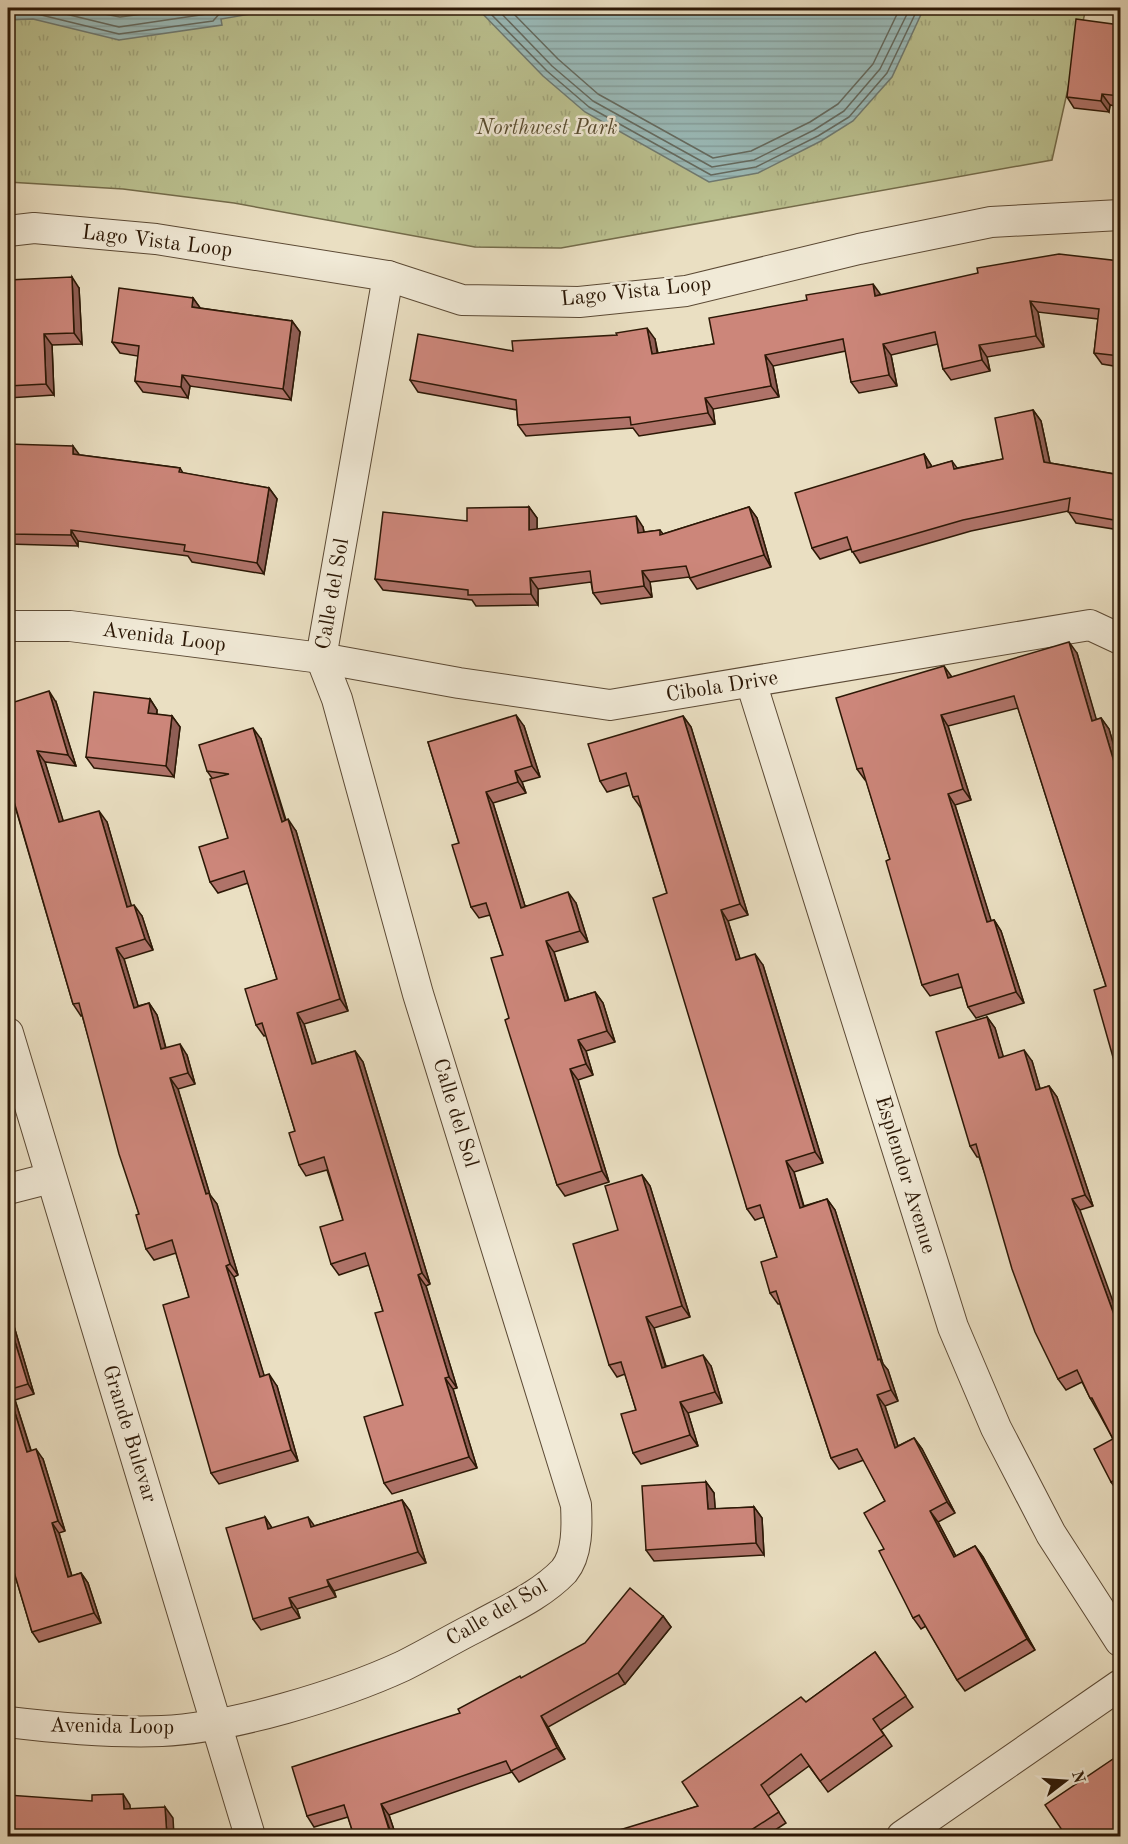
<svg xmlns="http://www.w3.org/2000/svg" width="1128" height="1844" viewBox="0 0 1128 1844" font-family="'Old Standard TT',serif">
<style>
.park{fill:url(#park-tufts);stroke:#746c4b;stroke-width:1.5}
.water{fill:url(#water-rules);stroke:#6e7a72;stroke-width:1.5}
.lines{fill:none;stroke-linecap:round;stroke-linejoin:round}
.shore{stroke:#636a60;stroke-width:1.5}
.street-casing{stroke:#5c4a35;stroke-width:32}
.street{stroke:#f1ead7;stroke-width:30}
.wall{fill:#af7369;stroke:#2c1806;stroke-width:1.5}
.shaded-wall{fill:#8f5e55;stroke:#2c1806;stroke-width:1.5}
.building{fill:#cc867a;stroke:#2c1806;stroke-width:1.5}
.labels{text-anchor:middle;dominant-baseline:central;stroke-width:5;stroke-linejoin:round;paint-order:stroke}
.park-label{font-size:21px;font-style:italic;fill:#574b2f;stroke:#f1ead7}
.street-label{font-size:21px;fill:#2c1806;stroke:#f1ead7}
</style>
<defs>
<pattern id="park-tufts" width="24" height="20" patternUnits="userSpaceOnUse" patternTransform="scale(1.5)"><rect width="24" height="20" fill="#bbc190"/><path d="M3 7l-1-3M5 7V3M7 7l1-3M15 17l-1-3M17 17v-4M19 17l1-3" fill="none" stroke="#a1a57b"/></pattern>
<pattern id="water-rules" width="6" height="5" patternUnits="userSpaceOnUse" patternTransform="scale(1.5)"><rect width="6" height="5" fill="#9abbba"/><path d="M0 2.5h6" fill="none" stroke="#85a09e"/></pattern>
</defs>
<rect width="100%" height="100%" fill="#eadfc2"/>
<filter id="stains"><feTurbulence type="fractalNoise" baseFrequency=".00333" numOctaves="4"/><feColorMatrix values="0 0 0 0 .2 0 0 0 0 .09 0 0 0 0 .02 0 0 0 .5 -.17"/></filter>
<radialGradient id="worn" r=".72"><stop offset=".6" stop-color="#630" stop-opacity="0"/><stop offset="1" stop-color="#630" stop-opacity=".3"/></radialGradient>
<polygon class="park" points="8,8 1086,8 1052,160 561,248 475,247 234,203 123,189 8,182"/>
<g class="water">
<polygon points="8,8 284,8 221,19 222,25 119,40 33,19 8,20"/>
<polygon points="477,8 924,8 892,77 853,121 821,141 758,173 709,182 585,112 543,76"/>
</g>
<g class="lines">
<g class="shore">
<polyline points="41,8 119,27 207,14 214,8"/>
<polyline points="73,8 120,17 188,8"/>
<polyline points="485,8 547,71 589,107 711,175 756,167 818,136 849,117 887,73 918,8"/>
<polyline points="496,8 552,66 593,101 712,167 754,160 814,130 844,111 880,69 910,8"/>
<polyline points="508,8 558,59 598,94 713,158 751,151 810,122 838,104 873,64 900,8"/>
<polyline points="8,14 33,13 119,34 213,21 220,13 250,8"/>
</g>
<defs>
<g id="street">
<polyline points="8,231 34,228 156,239 388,276 462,300 579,302 686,291 859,249 991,222 1120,215"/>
<polyline points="8,626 70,626 321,658 459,683 610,705 1090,625 1120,639"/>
<polyline points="751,682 953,1327 996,1428 1051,1534 1120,1641"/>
<polyline points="8,1033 250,1836"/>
<polyline points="8,1189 51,1178"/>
<path d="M8,1722C58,1728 111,1733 162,1731C232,1728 340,1695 403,1666C429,1653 454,1638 480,1625C509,1609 541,1595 564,1571C578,1554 577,1525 576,1505L418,994L337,699L321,658L388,276"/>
<polyline points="902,1836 1120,1685"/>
</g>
</defs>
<use href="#street" class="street-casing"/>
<use href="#street" class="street"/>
</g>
<g class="wall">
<polygon points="1120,25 1120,107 1110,105 1109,112 1074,108 1067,97"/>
<polygon points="1120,261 1120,367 1102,364 1094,353 1098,319 1038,312 1044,347 987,357 990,371 951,380 943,369 938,344 891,355 897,386 859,393 851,382 846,351 773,366 779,397 713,409 715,424 639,436 633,428 526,436 518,425 517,410 418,392 410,380 513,351 655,339 658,353 714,344 881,295"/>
<polygon points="8,280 79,288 82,344 52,345 54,395 8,398"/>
<polygon points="193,298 200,308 292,321 300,332 291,400 190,386 188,398 143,392 135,381 138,356 120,353 112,342"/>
<polygon points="1033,410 1041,421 1050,463 1120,475 1120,530 1076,523 1068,511 971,531 860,563 851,549 820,559 812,548 924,454 932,467 952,461 957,468 1003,459"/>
<polygon points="8,444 80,455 180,468 183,473 269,488 277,499 264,574 192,562 188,556 78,541 78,546 8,544"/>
<polygon points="529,507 537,518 537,529 643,527 644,532 660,530 663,534 749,507 757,518 771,567 697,589 689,577 650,582 652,597 601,604 593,593 591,582 538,589 538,605 476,606 472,600 383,590 375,579 467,521"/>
<polygon points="1077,653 1096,720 1101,718 1109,729 1120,767 1120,1082 1106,986 1018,708 948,726 971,800 955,805 991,921 994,920 1001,931 1024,1003 976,1018 968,1007 962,987 930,996 922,985 890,859 866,780 865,780 857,769 952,677"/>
<polygon points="150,699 157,710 157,715 172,716 180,727 174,777 94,768 86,757"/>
<polygon points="56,702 76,766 45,762 63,821 107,822 131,906 142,916 153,950 124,959 138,1006 149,1003 157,1015 166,1048 187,1055 195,1084 178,1089 210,1195 217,1204 238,1275 234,1277 264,1376 277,1386 298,1461 219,1484 211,1473 189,1297 176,1253 154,1260 146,1249 139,1214 82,1015 81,1016 73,1004 10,789"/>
<polygon points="683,716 691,727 748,915 728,921 740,959 763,965 823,1163 794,1172 804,1206 827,1199 835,1210 883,1364 888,1370 898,1401 885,1406 898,1446 914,1438 922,1449 955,1513 938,1522 956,1556 975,1546 983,1557 1035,1650 965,1691 957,1680 926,1626 921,1629 913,1618 884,1549 885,1501 864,1460 839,1469 831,1458 780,1304 778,1304 770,1293 777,1257 764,1217 755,1220 747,1209 667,893 641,808 633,797 630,785 607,792 600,781"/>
<polygon points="524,726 540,777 522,782 526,793 493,803 525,906 576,903 588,942 554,952 569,1000 595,992 603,1003 615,1042 586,1051 593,1075 578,1080 609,1182 565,1196 557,1185 509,1018 503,955 490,915 479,918 471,907 459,843 428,742"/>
<polygon points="261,739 286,820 296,831 348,1011 304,1024 316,1063 355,1051 363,1062 430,1284 426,1286 457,1388 453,1389 477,1468 392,1494 384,1483 403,1405 383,1311 369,1265 339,1275 331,1264 343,1220 327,1170 306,1176 299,1165 295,1131 266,1035 264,1036 256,1025 277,979 248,883 218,893 210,882 228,838 212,778 207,771"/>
<polygon points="987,1017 995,1028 1003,1057 1032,1061 1040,1089 1049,1086 1057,1097 1093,1206 1080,1210 1120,1492 1119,1493 1111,1482 1113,1439 1097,1410 1090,1398 1082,1382 1066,1390 1058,1379 979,1157 977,1157 970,1146"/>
<polygon points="642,1175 650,1186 690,1317 654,1328 666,1366 711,1366 722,1403 688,1413 698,1446 641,1464 633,1453 636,1410 625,1374 617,1377 609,1365 618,1230"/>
<polygon points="8,1306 34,1394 15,1400 31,1450 43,1459 65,1531 59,1533 72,1576 81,1573 88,1583 101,1623 39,1642 32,1632 8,1552"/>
<polygon points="706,1482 714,1493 715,1509 754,1507 762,1518 764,1555 654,1561 646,1550"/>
<polygon points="402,1500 410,1511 426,1563 334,1591 336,1597 297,1609 300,1618 261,1630 253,1619 265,1517 272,1528 314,1526"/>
<polygon points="663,1616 671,1627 625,1684 548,1727 565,1759 519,1782 512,1772 389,1815 396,1836 354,1836 348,1817 314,1827 307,1816 460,1713 522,1678"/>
<polygon points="875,1652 913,1707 881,1730 892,1746 828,1792 809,1766 768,1796 786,1823 766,1836 604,1836 698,1806 806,1702"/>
</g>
<g class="shaded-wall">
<polygon points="1102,94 1110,105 1109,112 1101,101"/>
<polygon points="72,277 79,288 82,344 74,333"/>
<polygon points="873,284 881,295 875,296"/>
<polygon points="193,298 201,309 192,307"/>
<polygon points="1030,301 1038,312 1044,347 1036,336"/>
<polygon points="292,321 300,332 291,400 283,389"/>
<polygon points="647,328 655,339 659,365 652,354"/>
<polygon points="44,334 52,345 54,395 46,384"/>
<polygon points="883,344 891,355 897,386 889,375"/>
<polygon points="979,345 987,357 990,371 982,360"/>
<polygon points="765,355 773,366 779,397 771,386"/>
<polygon points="182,375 190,386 188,398 181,387"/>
<polygon points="705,398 713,409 715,424 708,413"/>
<polygon points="1033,410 1041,421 1052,473 1044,462"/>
<polygon points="73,446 81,457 73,454"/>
<polygon points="924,454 931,465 935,479 927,468"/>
<polygon points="269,488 277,499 264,574 257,563"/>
<polygon points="529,507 537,518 537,541 529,530"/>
<polygon points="749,507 757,518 771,567 764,555"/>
<polygon points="636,516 643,527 646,544 638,533"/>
<polygon points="71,530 78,541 78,546 71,535"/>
<polygon points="642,571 650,582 652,597 644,586"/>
<polygon points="530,578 538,589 538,605 531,594"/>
<polygon points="1069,642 1077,653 1100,732 1092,721"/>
<polygon points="944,666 952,677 948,678"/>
<polygon points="49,691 56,702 76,766 68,755"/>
<polygon points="150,699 157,710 155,725 148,713"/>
<polygon points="516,715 524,726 540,777 532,766"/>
<polygon points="941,715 948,726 971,800 963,789"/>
<polygon points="172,716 180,727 174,777 166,766"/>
<polygon points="683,716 691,727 748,915 740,904"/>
<polygon points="1101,718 1109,729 1120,767 1120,782"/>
<polygon points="253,728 261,739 289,833 282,822"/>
<polygon points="37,751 45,762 67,833 59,822"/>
<polygon points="515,771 522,782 526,793 518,782"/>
<polygon points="486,792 493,803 529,919 521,908"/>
<polygon points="948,794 955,805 995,933 987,922"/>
<polygon points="99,811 107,822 135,918 127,907"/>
<polygon points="288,819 296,831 348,1011 340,999"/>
<polygon points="568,892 576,903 588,942 580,931"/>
<polygon points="134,905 142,916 153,950 145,939"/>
<polygon points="721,910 728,921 744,971 736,960"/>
<polygon points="994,920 1001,931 1024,1003 1016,992"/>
<polygon points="546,941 554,952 572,1012 565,1001"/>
<polygon points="116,948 124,959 142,1019 134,1008"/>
<polygon points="755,954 763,965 823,1163 815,1152"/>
<polygon points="595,992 603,1003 615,1042 607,1031"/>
<polygon points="149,1003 157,1015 169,1061 161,1049"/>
<polygon points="297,1013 304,1024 320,1075 312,1064"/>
<polygon points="987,1017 995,1028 1007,1069 999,1058"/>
<polygon points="578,1040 586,1051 593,1075 586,1064"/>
<polygon points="180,1044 187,1055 195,1084 188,1073"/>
<polygon points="1024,1050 1032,1061 1044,1102 1036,1090"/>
<polygon points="355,1051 363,1062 430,1284 422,1273"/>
<polygon points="570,1069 578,1080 609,1182 602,1171"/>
<polygon points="170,1078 178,1089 210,1195 217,1204 238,1275 230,1264 206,1194"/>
<polygon points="1049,1086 1057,1097 1093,1206 1085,1195"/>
<polygon points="786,1161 794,1172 807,1219 800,1208"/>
<polygon points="642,1175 650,1186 690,1317 682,1306"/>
<polygon points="827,1199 835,1210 883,1364 888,1370 898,1401 891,1390 878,1360"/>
<polygon points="1072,1199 1080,1210 1120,1321 1120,1331"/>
<polygon points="226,1266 234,1277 268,1388 260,1377"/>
<polygon points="418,1275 426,1286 457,1388 449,1377"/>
<polygon points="8,1306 34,1394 28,1384 8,1319"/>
<polygon points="646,1317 654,1328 669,1379 662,1368"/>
<polygon points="703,1355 711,1366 722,1403 715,1392"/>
<polygon points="269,1374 277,1386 298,1461 291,1450"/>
<polygon points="445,1378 453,1389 477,1468 469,1457"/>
<polygon points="8,1390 15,1400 34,1461 27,1452"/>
<polygon points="877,1395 885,1406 902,1459 895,1448"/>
<polygon points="680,1402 688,1413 698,1446 690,1435"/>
<polygon points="914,1438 922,1449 955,1513 947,1502"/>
<polygon points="36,1449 43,1459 65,1531 58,1521"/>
<polygon points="706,1482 714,1493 716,1520 708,1509"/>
<polygon points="402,1500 410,1511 426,1563 418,1552"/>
<polygon points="754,1507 762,1518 764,1555 756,1543"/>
<polygon points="930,1511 938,1522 962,1568 954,1557"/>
<polygon points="265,1517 272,1528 268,1529"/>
<polygon points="308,1517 316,1528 311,1527"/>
<polygon points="52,1523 59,1533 75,1587 68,1577"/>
<polygon points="975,1546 983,1557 1035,1650 1027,1639"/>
<polygon points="81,1573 88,1583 101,1623 94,1613"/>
<polygon points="327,1580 334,1591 336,1597 329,1586"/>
<polygon points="289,1598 297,1609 300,1618 292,1607"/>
<polygon points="663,1616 671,1627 625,1684 618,1673"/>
<polygon points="541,1716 548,1727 565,1759 557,1748"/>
<polygon points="123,1794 130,1805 131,1820 124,1809"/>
<polygon points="381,1804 389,1815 396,1836 392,1836"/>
<polygon points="165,1807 173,1818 174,1836 167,1836"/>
</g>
<g class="building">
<polygon points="1076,19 1120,25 1119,47 1120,47 1120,96 1102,94 1101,101 1067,97"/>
<polygon points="1059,254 1120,261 1120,356 1094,353 1099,309 1030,301 1036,336 979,345 982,360 943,369 935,332 883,344 889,375 851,382 843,339 765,355 771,386 705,398 708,413 631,425 630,417 518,425 516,400 410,380 418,334 513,351 512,341 617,335 616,333 647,328 652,354 714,344 709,318 807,300 806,295 873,284 875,296 978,273 977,268"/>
<polygon points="72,277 74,333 44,334 46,384 8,386 8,280"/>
<polygon points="119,288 193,298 192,307 292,321 283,389 182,375 181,387 135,381 139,346 112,342"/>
<polygon points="1033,410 1044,462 1120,475 1120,521 1068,512 1070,498 963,520 852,552 847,537 812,548 795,493 924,454 927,468 952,461 954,469 1003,459 995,418"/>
<polygon points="8,444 73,446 73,454 180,468 179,472 269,488 257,563 184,551 185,545 71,530 71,535 8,534"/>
<polygon points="529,507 529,530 636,516 638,533 660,530 660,535 749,507 764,555 690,578 686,566 642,571 644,586 593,593 590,571 530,578 531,594 468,595 468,590 375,579 383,512 467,521 467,508"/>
<polygon points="1069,642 1092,721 1101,718 1120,782 1120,1082 1094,990 1106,986 1014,696 941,715 963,789 948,794 987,922 994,920 1016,992 968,1007 958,974 922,985 886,861 890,859 862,768 857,769 836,698 944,666 948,678"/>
<polygon points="49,691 68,755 37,751 59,822 99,811 127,907 134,905 145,939 116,948 134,1008 149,1003 161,1049 180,1044 188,1073 170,1078 206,1194 209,1193 230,1264 226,1266 260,1377 269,1374 291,1450 211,1473 163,1305 189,1297 172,1240 146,1249 136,1215 139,1214 119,1154 79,1003 73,1004 8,781 8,704"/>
<polygon points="94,692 150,699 148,713 172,716 166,766 86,757"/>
<polygon points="516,715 532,766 515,771 518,782 486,792 521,908 568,892 580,931 546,941 565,1001 595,992 607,1031 578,1040 586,1064 570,1069 602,1171 557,1185 505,1020 509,1018 491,958 503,955 486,903 471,907 452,845 459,843 428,742"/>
<polygon points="683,716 740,904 721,910 736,960 755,954 815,1152 786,1161 800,1208 827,1199 878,1360 880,1359 891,1390 877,1395 895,1448 914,1438 947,1502 930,1511 954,1557 975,1546 1027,1639 957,1680 919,1615 913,1618 879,1551 884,1549 864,1513 885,1501 857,1449 831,1458 776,1291 770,1293 761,1262 777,1257 760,1205 747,1209 653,898 667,893 638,796 633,797 626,773 600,781 588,744"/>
<polygon points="253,728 282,822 288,819 340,999 297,1013 312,1064 355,1051 422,1273 418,1275 449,1377 445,1378 469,1457 384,1483 364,1417 403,1405 375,1313 383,1311 365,1253 331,1264 320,1227 343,1220 324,1157 299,1165 289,1133 295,1131 262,1023 256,1025 245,989 277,979 244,871 210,882 199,847 228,838 210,779 229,774 207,771 199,745"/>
<polygon points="987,1017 999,1058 1024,1050 1036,1090 1049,1086 1085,1195 1072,1199 1120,1331 1120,1491 1115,1480 1111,1482 1094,1449 1113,1439 1092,1398 1090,1398 1077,1370 1058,1379 1035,1332 1012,1269 976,1144 970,1146 936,1032"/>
<polygon points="642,1175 682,1306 646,1317 662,1368 703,1355 715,1392 680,1402 690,1435 633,1453 621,1414 636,1410 621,1362 609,1365 573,1244 618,1230 605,1186"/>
<polygon points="8,1319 28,1384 8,1390 27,1452 36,1449 58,1521 52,1523 68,1577 81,1573 94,1613 32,1632 8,1552"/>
<polygon points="706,1482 708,1509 754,1507 756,1543 646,1550 642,1486"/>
<polygon points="402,1500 418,1552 327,1580 329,1586 289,1598 292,1607 253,1619 226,1528 265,1517 268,1529 308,1517 311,1527"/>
<polygon points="630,1588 663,1616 618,1673 541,1716 557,1748 511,1771 506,1761 381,1804 391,1836 354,1836 344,1805 307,1816 292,1767 460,1713 458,1709 520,1676 521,1678 585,1643"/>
<polygon points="875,1652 906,1696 873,1719 884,1735 820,1781 801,1754 761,1785 779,1812 742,1836 604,1836 613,1832 698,1806 682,1782 801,1697 806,1702"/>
<polygon points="1113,1759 1120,1770 1120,1836 1066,1836 1045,1805"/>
<polygon points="123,1794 124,1809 165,1807 167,1836 8,1836 8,1795 92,1801 92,1795"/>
<polygon points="545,1831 547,1836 534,1836"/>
</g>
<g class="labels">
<g class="park-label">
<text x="547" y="128">Northwest Park</text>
</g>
<g class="street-label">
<text transform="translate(157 242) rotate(7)">Lago Vista Loop</text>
<text transform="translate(636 292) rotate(-6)">Lago Vista Loop</text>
<text transform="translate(333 594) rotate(-80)">Calle del Sol</text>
<text transform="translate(164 638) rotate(7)">Avenida Loop</text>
<text transform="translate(722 687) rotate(-9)">Cibola Drive</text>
<text transform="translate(455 1113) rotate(73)">Calle del Sol</text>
<text transform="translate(905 1175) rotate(73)">Esplendor Avenue</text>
<text transform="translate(129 1434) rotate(73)">Grande Bulevar</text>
<text transform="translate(497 1613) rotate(-30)">Calle del Sol</text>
<text transform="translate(112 1727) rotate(1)">Avenida Loop</text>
</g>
</g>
<rect width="1128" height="1844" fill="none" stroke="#eadfc2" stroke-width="30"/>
<rect x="9" y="9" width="1110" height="1826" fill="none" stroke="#2c1806" stroke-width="3"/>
<rect x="15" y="15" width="1098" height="1814" fill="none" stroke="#2c1806" stroke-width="1.5"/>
<g transform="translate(1065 1781) rotate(73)" stroke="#f1ead7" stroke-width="4.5" paint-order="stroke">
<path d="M0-4.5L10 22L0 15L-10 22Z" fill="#2c1806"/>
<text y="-9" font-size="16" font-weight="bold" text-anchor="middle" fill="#2c1806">N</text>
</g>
<rect width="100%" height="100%" filter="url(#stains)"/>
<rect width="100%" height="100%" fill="url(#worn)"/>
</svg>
